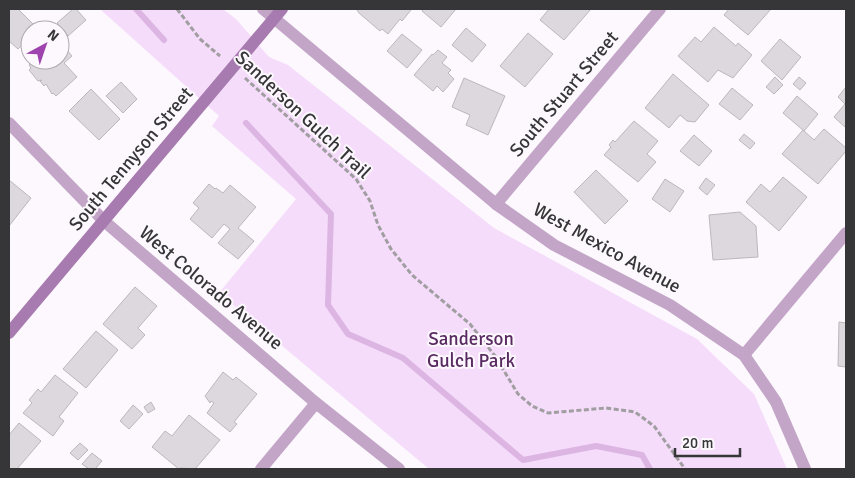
<svg xmlns="http://www.w3.org/2000/svg" width="855" height="478" viewBox="0 0 855 478" font-family="Signika,sans-serif">
<style>
.green{fill:#f5dcfa}
.lines{fill:none;stroke-linecap:round;stroke-linejoin:round}
.stream{stroke:#dcb5e3;stroke-width:6}
.building{fill:#dcd8dd;stroke:#bbb8bc}
.path{stroke:#a09ea1;stroke-width:3;stroke-dasharray:5 2.5;stroke-linecap:butt}
.street{stroke:#c3a5c8;stroke-width:12}
.secondary{stroke:#a77baf;stroke-width:12}
.labels{text-anchor:middle;dominant-baseline:central;stroke-width:4;stroke-linejoin:round;paint-order:stroke}
.street-label{font-size:19px;fill:#363537;stroke:#fcf8fd}
.park-label{font-size:19px;fill:#5a2b62;stroke:#fcf8fd}
</style>
<rect width="100%" height="100%" fill="#fcf8fd"/>
<polygon class="green" points="100,9 223,9 236,19 269,57 288,65 494,228 697,339 754,394 787,469 429,469 219,293 296,199 212,126 219,116"/>
<g class="lines">
<g class="stream">
<polyline points="136,9 164,40"/>
<polyline points="246,123 331,214 328,305 348,334 403,358 523,460 596,446 642,455 650,469"/>
</g>
</g>
<g class="building">
<polygon points="9,9 18,9 38,29 30,30 30,37 18,49 9,41"/>
<polygon points="73,9 76,9 86,20 68,36 57,23"/>
<polygon points="358,9 409,9 411,10 402,21 400,19 388,34 382,29 380,31 359,13 357,10"/>
<polygon points="423,9 456,9 441,27 422,11"/>
<polygon points="549,9 591,9 564,40 540,20"/>
<polygon points="729,9 771,9 748,35 724,15"/>
<polygon points="714,27 736,46 738,43 752,55 733,78 718,70 708,82 678,56 695,37 701,42"/>
<polygon points="466,28 486,45 472,62 452,45"/>
<polygon points="528,33 553,54 525,87 500,66"/>
<polygon points="402,34 422,50 407,68 387,51"/>
<polygon points="780,39 801,57 782,80 761,61"/>
<polygon points="60,42 72,56 64,63 77,77 56,96 53,93 52,94 46,84 44,86 40,81 42,80 38,81 29,70 31,68 29,65 35,60 60,60"/>
<polygon points="438,50 447,57 442,63 451,70 448,73 454,79 443,92 437,86 433,91 414,75 432,54 433,55"/>
<polygon points="673,74 709,105 695,122 687,121 680,115 669,128 645,108"/>
<polygon points="775,77 783,85 774,94 766,87"/>
<polygon points="799,77 806,83 800,90 793,84"/>
<polygon points="464,78 505,96 488,135 466,125 470,115 452,107"/>
<polygon points="121,82 137,99 123,113 106,96"/>
<polygon points="846,87 846,128 834,117 845,104 838,97"/>
<polygon points="732,88 753,105 740,120 719,104"/>
<polygon points="91,89 120,119 99,140 69,111"/>
<polygon points="797,96 818,114 804,131 783,113"/>
<polygon points="634,121 658,141 647,154 656,162 638,182 604,155 611,147 609,145 613,140 615,142"/>
<polygon points="824,129 846,148 846,151 818,184 782,154 803,130 814,140"/>
<polygon points="744,134 755,143 750,149 739,140"/>
<polygon points="694,135 712,151 699,166 680,151"/>
<polygon points="596,170 628,201 605,224 574,192"/>
<polygon points="783,177 807,197 779,231 746,202 761,184 770,192"/>
<polygon points="706,178 715,185 707,195 699,188"/>
<polygon points="665,179 684,191 670,212 652,199"/>
<polygon points="9,180 31,198 9,226"/>
<polygon points="209,184 215,189 216,188 223,193 230,185 256,207 238,228 254,241 238,259 218,243 230,229 224,224 212,238 190,219 199,208 193,203"/>
<polygon points="740,212 756,226 758,257 713,260 709,215"/>
<polygon points="135,287 157,306 138,328 145,335 132,349 103,324"/>
<polygon points="839,322 846,323 846,367 838,366"/>
<polygon points="96,331 118,350 86,388 63,369"/>
<polygon points="223,372 233,380 236,377 257,394 234,422 237,424 230,432 207,413 214,403 211,401 210,403 205,396"/>
<polygon points="55,375 78,393 59,417 64,421 53,436 23,413 32,403 29,400 38,389 41,392"/>
<polygon points="151,402 155,409 148,413 144,407"/>
<polygon points="133,405 143,414 129,429 120,421"/>
<polygon points="189,415 220,440 195,469 180,468 179,469 152,447 165,431 172,436"/>
<polygon points="19,423 41,441 17,469 9,469 9,435"/>
<polygon points="80,443 88,450 78,460 70,453"/>
<polygon points="92,453 102,461 95,469 89,469 82,464"/>
</g>
<g class="lines">
<g class="path">
<polyline points="177,9 200,39 220,56"/>
<polyline points="245,78 356,179 370,201 378,225 391,249 412,275 470,324 495,356 518,394 532,406 548,413 606,408 635,412 654,426 685,469"/>
</g>
<g class="street">
<polyline points="263,9 496,204 554,245 670,305 744,355 776,402 805,469"/>
<polyline points="9,123 104,221 316,403 399,469"/>
<polyline points="496,204 660,9"/>
<polyline points="744,355 846,233"/>
<polyline points="261,469 316,403"/>
</g>
<polyline class="secondary" points="9,333 282,9"/>
</g>
<g class="labels">
<g class="street-label">
<text transform="translate(564 94) rotate(-50)">South Stuart Street</text>
<text transform="translate(303 115) rotate(43)">Sanderson Gulch Trail</text>
<text transform="translate(131 159) rotate(-50)">South Tennyson Street</text>
<text transform="translate(607 248) rotate(29)">West Mexico Avenue</text>
<text transform="translate(211 288) rotate(40)">West Colorado Avenue</text>
</g>
<g class="park-label">
<text x="471" y="339">Sanderson<tspan x="471" dy="22">Gulch Park</tspan></text>
</g>
</g>
<rect width="855" height="478" fill="none" stroke="#363537" stroke-width="20"/>
<g transform="translate(45 45) rotate(40)"><circle r="24" fill="#fcf8fd" stroke="#adaaae"/>
<path d="M0-4L9 19L0 12L-9 19Z" fill="#9f44af"/>
<text y="-8" font-size="14" font-weight="bold" text-anchor="middle" fill="#363537">N</text>
</g>
<path d="M675 448v8h65v-8" fill="none" stroke="#363537" stroke-width="2.5"/>
<text x="682" y="448" font-size="15" fill="#363537" stroke="#fcf8fd" stroke-width="4" paint-order="stroke">20 m</text>
</svg>
